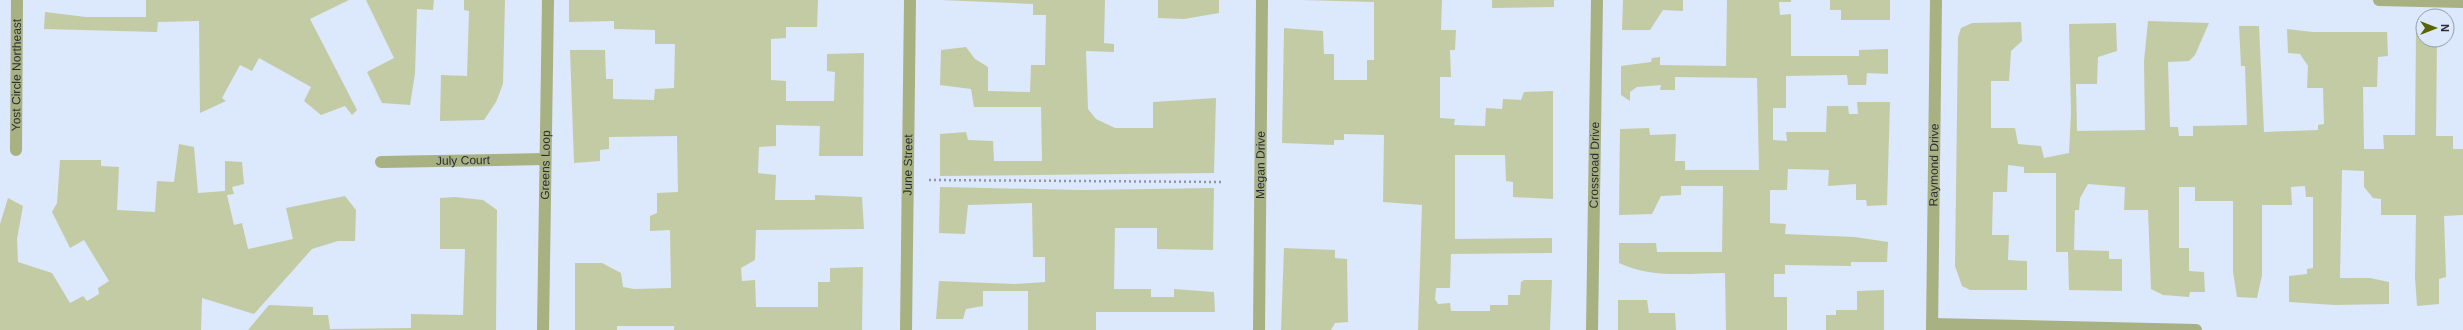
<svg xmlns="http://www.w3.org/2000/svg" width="2463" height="330" viewBox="0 0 2463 330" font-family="Arial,sans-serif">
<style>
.green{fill:#c3cba5}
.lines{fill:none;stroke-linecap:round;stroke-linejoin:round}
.path{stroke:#8e97a6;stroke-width:2.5;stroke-dasharray:2 3;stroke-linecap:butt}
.minor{stroke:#a8b182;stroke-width:12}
.labels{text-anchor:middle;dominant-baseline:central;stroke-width:3;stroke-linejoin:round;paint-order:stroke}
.street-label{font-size:12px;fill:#292e35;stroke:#dce8fc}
</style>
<rect width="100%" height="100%" fill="#dce8fc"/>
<g class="green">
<polygon points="146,0 349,0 310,19 357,110 352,115 345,106 321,115 304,101 311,87 259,58 252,71 240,65 222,98 226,101 200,113 199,21 158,22 157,32 44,29 45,12 86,17 146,17"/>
<polygon points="366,0 434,0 433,10 417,9 415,74 410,105 382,103 367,72 394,58"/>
<polygon points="464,0 505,0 503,84 496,102 484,120 440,121 441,75 467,76 469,11 464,10"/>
<polygon points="569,0 818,0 817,27 786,27 786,38 771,39 771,80 786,81 786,101 834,101 835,72 827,71 827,54 864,53 863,156 819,156 820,126 776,125 776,146 759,147 758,173 776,175 775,200 815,200 815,195 862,197 864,229 756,230 755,260 741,268 742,281 755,280 756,307 818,307 818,282 830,282 830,268 863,267 862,330 674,330 674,326 617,326 617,330 575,330 575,263 602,263 621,273 623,287 634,289 671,288 670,230 650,231 650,216 657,213 657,193 678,192 677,136 609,137 609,149 600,150 600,161 574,163 570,50 605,50 606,79 613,79 613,99 654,100 655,89 674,88 675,44 655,44 655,30 614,29 614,21 569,22"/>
<polygon points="941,0 1105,0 1104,43 1114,44 1114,52 1086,51 1088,109 1096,119 1115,128 1153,128 1153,102 1216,98 1214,173 940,176 940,134 966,132 968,140 993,141 994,161 1042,161 1041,107 974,107 971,89 940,85 941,50 966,47 975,59 988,67 988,91 1030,92 1031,65 1045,65 1046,15 1033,15 1033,4"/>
<polygon points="1158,0 1219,0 1219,13 1184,19 1158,18"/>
<polygon points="1302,0 1442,0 1441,30 1456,30 1455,50 1450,50 1451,77 1440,77 1440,118 1455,119 1454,125 1485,126 1486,108 1502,109 1503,99 1521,100 1524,92 1553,91 1553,199 1513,197 1513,182 1506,181 1505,155 1455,155 1455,239 1552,238 1552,253 1451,254 1450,288 1436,288 1435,299 1438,304 1450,303 1451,311 1490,311 1490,305 1508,305 1508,295 1520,295 1521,282 1524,280 1552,280 1550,330 1418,330 1422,205 1383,202 1384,135 1344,134 1344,140 1334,140 1334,145 1282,143 1284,28 1323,31 1324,54 1334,54 1334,80 1367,80 1367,60 1374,60 1374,2"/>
<polygon points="1492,0 1554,0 1554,7 1492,8"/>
<path d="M1623,0H1791V2H1779L1780,15L1791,14V56H1859V50L1888,49V74L1867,73L1866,85H1848L1847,75L1786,76V108H1773V140L1787,141L1786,132H1826L1827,106H1848L1849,114H1858L1857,102H1890L1887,205L1867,206L1866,200H1856V184L1828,186L1829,170L1788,169L1787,190H1770V223L1786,224L1785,234L1855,237L1888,242L1887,262H1851V266L1785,265V274H1774V297H1787V330H1726L1725,273C1690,273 1652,279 1619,263V243H1656L1657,252H1722L1723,186H1681V195L1661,196L1652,214L1619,215L1620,129L1649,128L1650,135L1676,134L1675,161H1685V170H1759L1757,78L1675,77V90H1660L1661,85L1637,87L1630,92V101L1621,95V66L1651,62L1652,58L1660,57V65L1726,66L1727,0H1683V11L1663,10L1650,30H1622Z"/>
<polygon points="1830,0 1890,0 1890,20 1841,20 1841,10 1830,10"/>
<polygon points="2148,21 2209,23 2195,55 2189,61 2168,62 2170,127 2178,127 2179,136 2193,136 2193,126 2247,125 2245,66 2241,66 2239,26 2259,26 2264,132 2318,130 2318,125 2324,124 2323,88 2307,88 2308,66 2300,54 2288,53 2287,29 2313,32 2387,32 2388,56 2378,57 2377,87 2363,87 2364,149 2384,149 2383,135 2415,135 2416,32 2423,32 2423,40 2437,40 2436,136 2453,136 2453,149 2463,149 2463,215 2444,216 2446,277 2439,279 2439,304 2417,306 2415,277 2416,215 2381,215 2381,199 2373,198 2364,187 2364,171 2342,170 2340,278 2370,278 2389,282 2389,304 2335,305 2289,302 2289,276 2307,274 2307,269 2313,268 2313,197 2306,197 2305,186 2291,187 2292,205 2262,205 2262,275 2257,298 2237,297 2233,272 2233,201 2195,201 2195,187 2179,187 2179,248 2189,248 2189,271 2204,272 2205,292 2190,292 2189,297 2163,295 2151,289 2148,210 2124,210 2125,187 2088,184 2080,198 2079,210 2075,210 2074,250 2109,251 2109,259 2122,259 2122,291 2069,290 2068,252 2056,252 2056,173 2024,173 2024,167 2008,165 2007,192 1993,192 1992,235 2009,235 2008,260 2027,261 2027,290 1970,290 1962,286 1955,266 1958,37 1961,28 1972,23 2021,22 2022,41 2011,51 2009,81 1991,81 1991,128 2015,128 2018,144 2041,146 2044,158 2069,153 2071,113 2069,24 2116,23 2117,51 2098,57 2097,84 2076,84 2077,131 2145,130 2144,61"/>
<polygon points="179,144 194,147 198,193 225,191 225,161 242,162 244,184 232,187 234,194 227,195 234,225 242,223 248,249 293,239 286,208 345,196 356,210 355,241 338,241 312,249 254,314 202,298 201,330 0,330 0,224 8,198 23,206 17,239 18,262 52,273 70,303 83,296 87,301 99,294 98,288 109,281 84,240 70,248 52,212 57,203 60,160 101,160 101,166 119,167 117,210 155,212 157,181 174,182"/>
<polygon points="940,187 1082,190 1214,188 1213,250 1157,249 1157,228 1115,228 1114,289 1151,289 1151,297 1174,297 1174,289 1214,292 1215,312 1096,312 1096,330 1028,330 1028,291 983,291 983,306 966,309 963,319 936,319 939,281 1015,284 1045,282 1045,257 1033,257 1032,203 968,205 965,234 939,233"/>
<polygon points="455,197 483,200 497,210 496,330 248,330 269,305 313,307 313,315 328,315 330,329 411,328 411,314 463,315 465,249 440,249 440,198"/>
<polygon points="1284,248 1335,250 1335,258 1347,259 1348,322 1335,323 1331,330 1281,330"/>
<polygon points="1884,290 1884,330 1826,330 1826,315 1836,315 1836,310 1857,310 1857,291"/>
<polygon points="1618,300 1647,300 1649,313 1675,313 1676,330 1618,330"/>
</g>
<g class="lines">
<polyline class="path" points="929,180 1222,182"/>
<g class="minor">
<polyline points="2379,0 2463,2"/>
<path id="s1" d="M16,150L17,0"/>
<path id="s2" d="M381,162L545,159"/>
<polyline points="1932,324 2196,330"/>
<path id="s3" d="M543,330L548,0"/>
<path id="s4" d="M906,330L910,0"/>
<path id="s5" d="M1259,330L1262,0"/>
<path id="s6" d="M1592,330L1597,0"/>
<path id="s7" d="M1932,330L1936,0"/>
</g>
</g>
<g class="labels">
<g class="street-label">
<text stroke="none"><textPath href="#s1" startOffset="75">Yost Circle Northeast</textPath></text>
<text stroke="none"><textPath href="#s2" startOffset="82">July Court</textPath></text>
<text stroke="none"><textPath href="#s3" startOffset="165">Greens Loop</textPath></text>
<text stroke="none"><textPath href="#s4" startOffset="165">June Street</textPath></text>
<text stroke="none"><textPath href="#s5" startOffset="165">Megan Drive</textPath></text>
<text stroke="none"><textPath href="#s6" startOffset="165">Crossroad Drive</textPath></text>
<text stroke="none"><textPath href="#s7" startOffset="165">Raymond Drive</textPath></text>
</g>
</g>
<g transform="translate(2435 28) rotate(90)"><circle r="19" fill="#dce8fc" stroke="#949eac"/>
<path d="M0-3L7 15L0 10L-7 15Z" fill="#586302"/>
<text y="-6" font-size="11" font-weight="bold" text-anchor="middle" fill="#292e35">N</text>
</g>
</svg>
